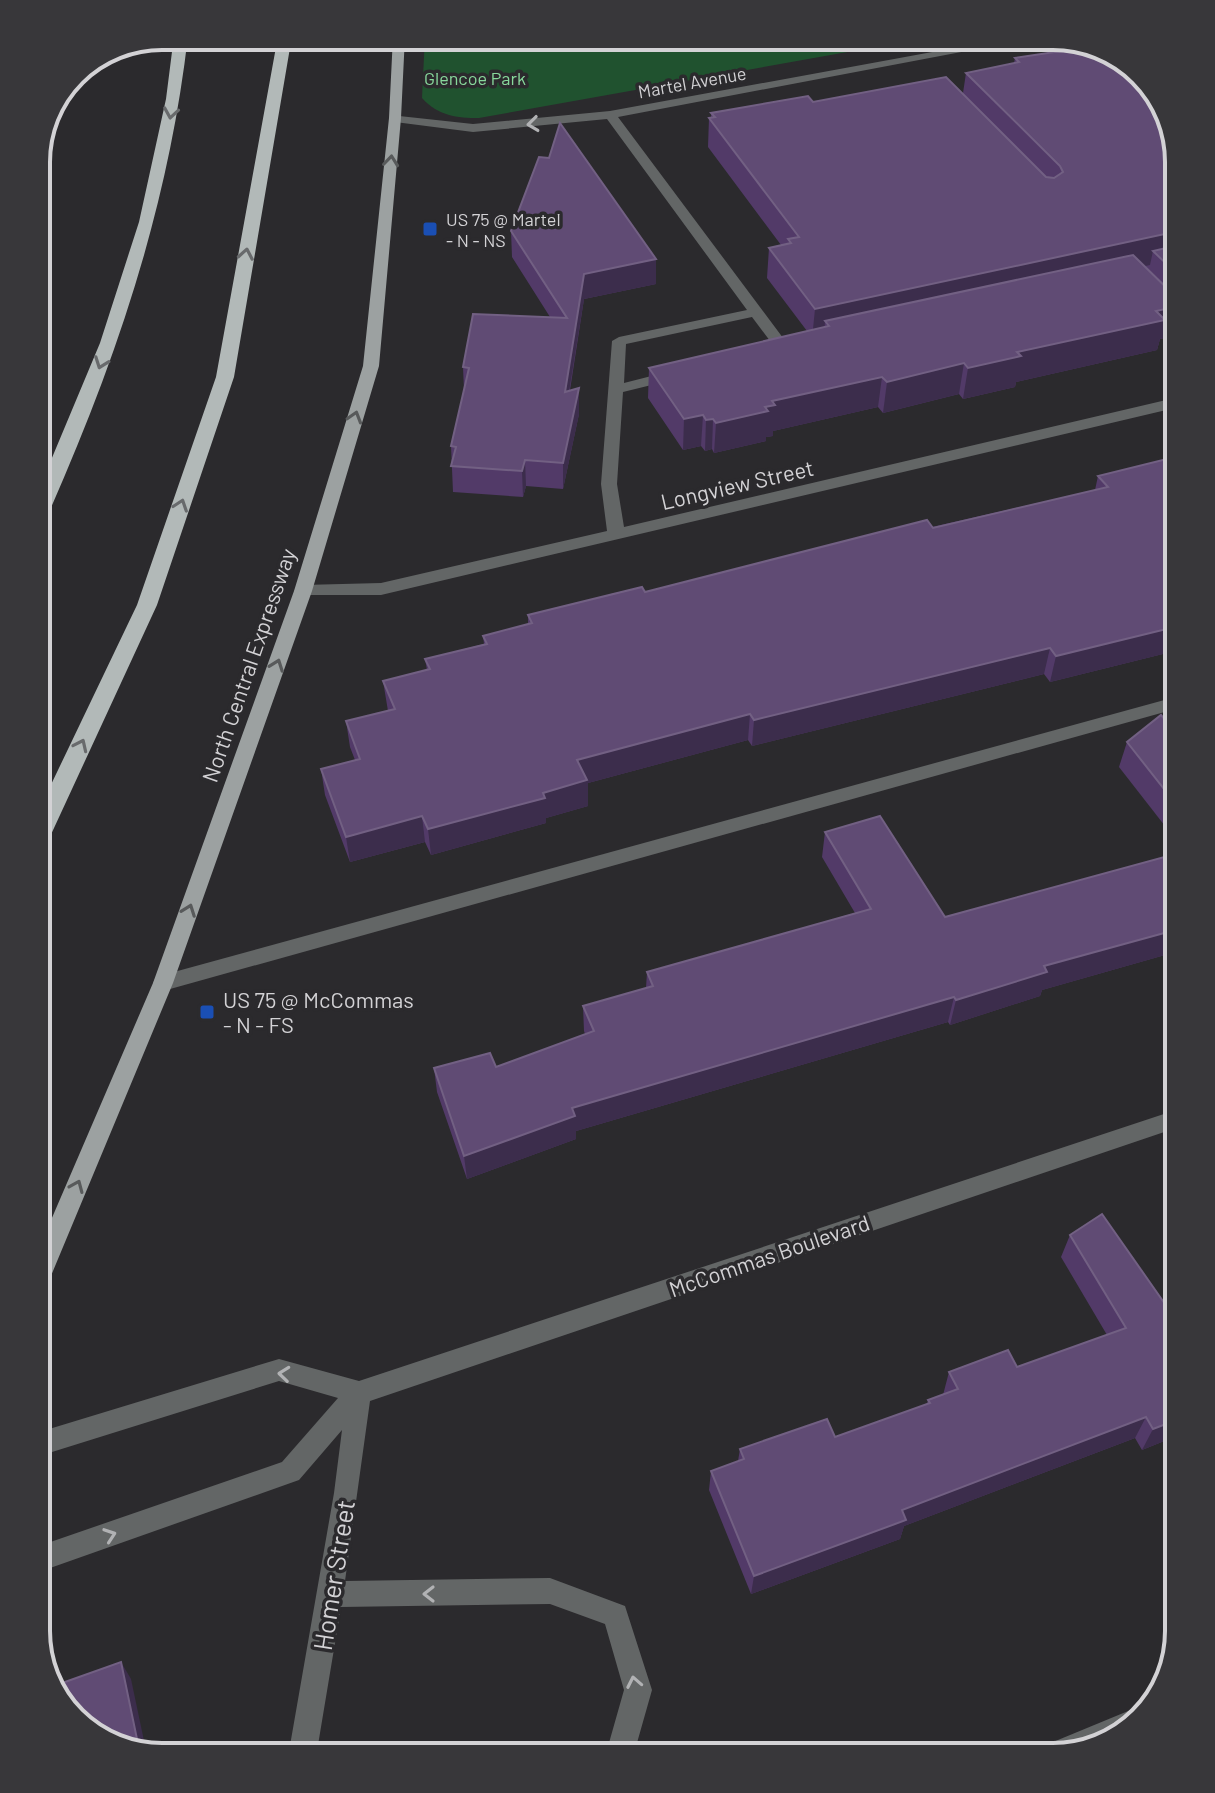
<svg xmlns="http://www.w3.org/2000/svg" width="1215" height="1793" viewBox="0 0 1215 1793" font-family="Barlow,sans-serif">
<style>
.green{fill:#20522f}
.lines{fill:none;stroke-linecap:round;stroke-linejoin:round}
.minor{fill:#636666;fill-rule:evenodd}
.major{fill:#9ca1a1;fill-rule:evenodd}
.highway{fill:#b2b9b8;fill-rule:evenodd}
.wall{fill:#523a68}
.shaded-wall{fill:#3c2d4c}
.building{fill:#604b74;stroke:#726083;stroke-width:2}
.oneway{stroke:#686a6c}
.oneway2{stroke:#b1b2b4}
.oneway3{stroke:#585a5b}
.transit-dot{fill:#1a4fb4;stroke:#2b2a2d;stroke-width:3}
.labels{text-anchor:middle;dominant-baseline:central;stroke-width:7;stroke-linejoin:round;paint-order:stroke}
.far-park-label{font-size:18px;fill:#88d89c;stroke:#2b2a2d}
.far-street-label{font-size:18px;fill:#d3d2d5;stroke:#2b2a2d}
.far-poi-label{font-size:18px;fill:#d3d2d5;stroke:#2b2a2d;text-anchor:start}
.street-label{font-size:22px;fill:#d3d2d5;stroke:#2b2a2d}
.poi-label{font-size:22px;fill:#d3d2d5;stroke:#2b2a2d;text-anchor:start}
.near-street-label{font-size:26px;fill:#d3d2d5;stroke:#2b2a2d}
.rim{fill:none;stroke:#d3d2d5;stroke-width:4}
</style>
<rect width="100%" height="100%" fill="#2b2a2d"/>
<path class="green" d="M425,36H937L479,118C457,118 438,116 422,98Z"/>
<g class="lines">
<g class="minor">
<polygon points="1019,36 1046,36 618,117 792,350 784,355 779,353 752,317 626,344 624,383 675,370 683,375 680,378 623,392 617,484 624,527 1179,397 1179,407 381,595 297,595 294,591 297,587 303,585 381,583 607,531 601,484 612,341 619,337 747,310 607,119 473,132 395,122 390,121 390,115 473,124 610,111"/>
<polygon points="1179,696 1179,708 163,991 156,989 153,983 156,977 163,975"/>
<polygon points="1179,1109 1179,1127 370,1401 345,1581 550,1578 625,1606 652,1690 633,1757 605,1757 624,1690 605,1624 550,1604 341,1607 316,1757 288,1757 334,1493 342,1430 299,1480 36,1573 36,1547 282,1462 338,1398 279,1381 36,1457 36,1433 279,1359 359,1381"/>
<polygon points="1133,1709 1143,1714 1116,1740 1054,1757 1037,1757 1041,1747"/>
</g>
<polygon class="major" points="393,36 405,36 401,118 379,366 312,591 173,983 48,1283 44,1290 36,1294 36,1255 153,983 294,591 363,366 389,118"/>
<g class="highway">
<path d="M174,36H188C168,209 116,361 46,519L36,525V496L100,343L139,222L166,99Z"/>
<polygon points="278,36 292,36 234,377 157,605 48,841 44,847 36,850 36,816 137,605 216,377"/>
<polygon points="40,146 46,150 42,160 36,162"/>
</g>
</g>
<g class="wall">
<polygon points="1015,58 1179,162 1179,335 1160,339 1157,350 1016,382 1015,387 963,399 959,394 883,413 878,407 773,431 773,436 766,437 766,441 714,453 712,449 705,451 701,446 683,450 648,398 649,368 807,331 767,278 769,248 781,245 708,147 709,118 711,118 711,113 813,102 963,93 966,73 1014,63"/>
<polygon points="511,231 656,259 656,284 584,299 570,390 579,414 563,489 526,486 523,497 453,492 451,446 464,390 463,367 550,317 512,257"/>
<polygon points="1179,456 1179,650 1050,682 1044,674 752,746 748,740 588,783 588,806 546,818 546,823 431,855 425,842 350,862 325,795 321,769 355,760 350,747 346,721 388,711 383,681 427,670 425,659 484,644 483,636 528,624 528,615 645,592 1095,490 1098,476"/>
<polygon points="1179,736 1179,844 1119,767 1127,742"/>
<polygon points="825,832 945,917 1177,854 1179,849 1179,951 1042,990 1040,996 950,1025 948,1022 576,1131 576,1139 467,1179 437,1092 434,1068 496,1067 585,1034 584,1031 583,1006 646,988 647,972 855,913 822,857"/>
<polygon points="1070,1235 1165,1304 1179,1297 1179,1435 1142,1450 1135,1438 904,1526 900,1539 751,1594 709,1490 711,1471 738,1461 740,1449 835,1437 927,1404 928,1400 943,1395 949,1372 1017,1367 1107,1335 1061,1257"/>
</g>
<g class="shaded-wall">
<polygon points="1179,231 1179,257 1153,251 1150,265 828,335 829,326 825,321 824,336 812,339 815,309"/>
<polygon points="656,259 656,284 584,299 565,417 565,392 584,274"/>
<polygon points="1179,306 1179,335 1160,339 1157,350 1016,382 1015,387 963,399 968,368 1156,311"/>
<polygon points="964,363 959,394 883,413 887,382"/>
<polygon points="882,377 878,407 773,431 773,436 766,437 766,441 714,453 716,423 765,407 772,401"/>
<polygon points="579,388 579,414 563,489 563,463"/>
<polygon points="703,415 701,446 683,450 684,419"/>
<polygon points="713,419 712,449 705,451 706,420"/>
<polygon points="525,460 526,486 523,497 522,471"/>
<polygon points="1179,626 1179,650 1050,682 1056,656"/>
<polygon points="1050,648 1044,674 752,746 754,720"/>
<polygon points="750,714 748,740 588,783 588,806 546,818 546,823 431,855 428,829 543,793 577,760"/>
<polygon points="422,816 425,842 350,862 346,837"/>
<polygon points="1179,929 1179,951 1042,990 1040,996 950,1025 956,1000 1044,966"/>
<polygon points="954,997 948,1022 576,1131 576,1139 467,1179 464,1156 572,1108"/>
<polygon points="1146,1417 1135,1438 904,1526 900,1539 751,1594 754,1576 902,1510"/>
<polygon points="1179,1419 1179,1435 1142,1450 1153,1429"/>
<polygon points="121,1662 131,1679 147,1755 120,1745"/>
</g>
<g class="building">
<polygon points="1095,46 1117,53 1162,99 1179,162 1179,231 815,309 769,248 791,243 788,239 799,237 709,118 715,117 711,113 808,96 813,102 946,77 1046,177 1054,178 1063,172 1060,166 966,73 1019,62 1015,58"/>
<polygon points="560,123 656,259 584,274 565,392 579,388 563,463 525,460 522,471 451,466 456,447 451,446 469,368 463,367 473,314 567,318 511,231 539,157 549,158"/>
<polygon points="1179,245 1179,276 1153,251"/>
<polygon points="1133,255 1179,300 1179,306 1156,311 1165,320 1017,352 1021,356 968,368 964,363 887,382 882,377 772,401 775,405 765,407 768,411 716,423 713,419 706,420 703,415 684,419 649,368 829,326 825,321"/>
<polygon points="1179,456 1179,626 1056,656 1050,648 754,720 750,714 577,760 587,780 543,793 545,798 428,829 422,816 346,837 321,769 360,759 346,721 395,709 383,681 430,669 425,659 487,644 483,636 532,623 528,615 642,587 645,592 927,520 933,528 1108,487 1098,476"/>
<polygon points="1161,715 1179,736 1179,808 1127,742"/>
<polygon points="880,816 945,917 1179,853 1179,929 1044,966 1047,972 956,1000 954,997 572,1108 575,1116 464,1156 434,1068 490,1053 496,1067 594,1031 583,1006 653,986 647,972 871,909 825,832"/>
<polygon points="1102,1214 1165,1304 1179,1297 1179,1419 1153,1429 1146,1417 902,1510 906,1520 754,1576 711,1471 744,1459 740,1449 827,1419 835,1437 930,1403 928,1400 958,1389 949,1372 1008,1350 1017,1367 1126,1328 1070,1235"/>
<polygon points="121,1662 137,1739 120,1745 92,1736 53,1694 51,1687"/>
</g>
<defs><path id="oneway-chevron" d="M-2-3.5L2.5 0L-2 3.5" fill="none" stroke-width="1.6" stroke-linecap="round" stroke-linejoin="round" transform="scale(2)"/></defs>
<g class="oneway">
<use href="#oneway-chevron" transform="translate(171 113) rotate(99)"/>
<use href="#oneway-chevron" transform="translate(246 254) rotate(-80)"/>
<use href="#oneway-chevron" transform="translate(101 363) rotate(110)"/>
<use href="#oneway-chevron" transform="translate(181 505) rotate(-71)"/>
<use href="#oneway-chevron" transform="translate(81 745) rotate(-65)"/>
</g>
<g class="oneway2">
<use href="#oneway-chevron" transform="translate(533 124) rotate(173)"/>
<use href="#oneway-chevron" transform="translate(284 1374) rotate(-174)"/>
<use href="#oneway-chevron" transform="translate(110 1535) rotate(-19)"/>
<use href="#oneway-chevron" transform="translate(429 1594) rotate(180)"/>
<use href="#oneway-chevron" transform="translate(634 1682) rotate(-101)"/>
</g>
<g class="oneway3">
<use href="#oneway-chevron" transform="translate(391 161) rotate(-84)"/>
<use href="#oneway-chevron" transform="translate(355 417) rotate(-73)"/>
<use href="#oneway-chevron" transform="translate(277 665) rotate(-70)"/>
<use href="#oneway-chevron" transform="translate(189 910) rotate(-70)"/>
<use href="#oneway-chevron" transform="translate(77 1186) rotate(-67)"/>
</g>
<g class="transit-dot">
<rect x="422" y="221" width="16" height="16" rx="4"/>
<rect x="199" y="1004" width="16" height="16" rx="4"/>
</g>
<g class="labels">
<g class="far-park-label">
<text x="475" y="78">Glencoe Park</text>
</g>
<g class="far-street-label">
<text transform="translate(692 82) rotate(-10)">Martel Avenue</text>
</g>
<g class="far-poi-label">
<text x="446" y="219">US 75 @ Martel<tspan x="446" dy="21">- N - NS</tspan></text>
</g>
<g class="street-label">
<text transform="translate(737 484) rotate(-13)">Longview Street</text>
<text transform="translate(248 665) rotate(-71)">North Central Expressway</text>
<text transform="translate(769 1255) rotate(-19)">McCommas Boulevard</text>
</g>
<g class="poi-label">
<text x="223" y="999">US 75 @ McCommas<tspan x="223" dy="25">- N - FS</tspan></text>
</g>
<g class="near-street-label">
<text transform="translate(333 1575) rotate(-81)">Homer Street</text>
</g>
</g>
<path d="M0 0H1215V1793H0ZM162 50H1053A112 112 0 0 1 1165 162V1631A112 112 0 0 1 1053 1743H162A112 112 0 0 1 50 1631V162A112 112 0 0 1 162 50Z" fill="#38373a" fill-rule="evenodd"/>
<path class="rim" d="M162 50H1053A112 112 0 0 1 1165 162V1631A112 112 0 0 1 1053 1743H162A112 112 0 0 1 50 1631V162A112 112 0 0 1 162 50Z"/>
</svg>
